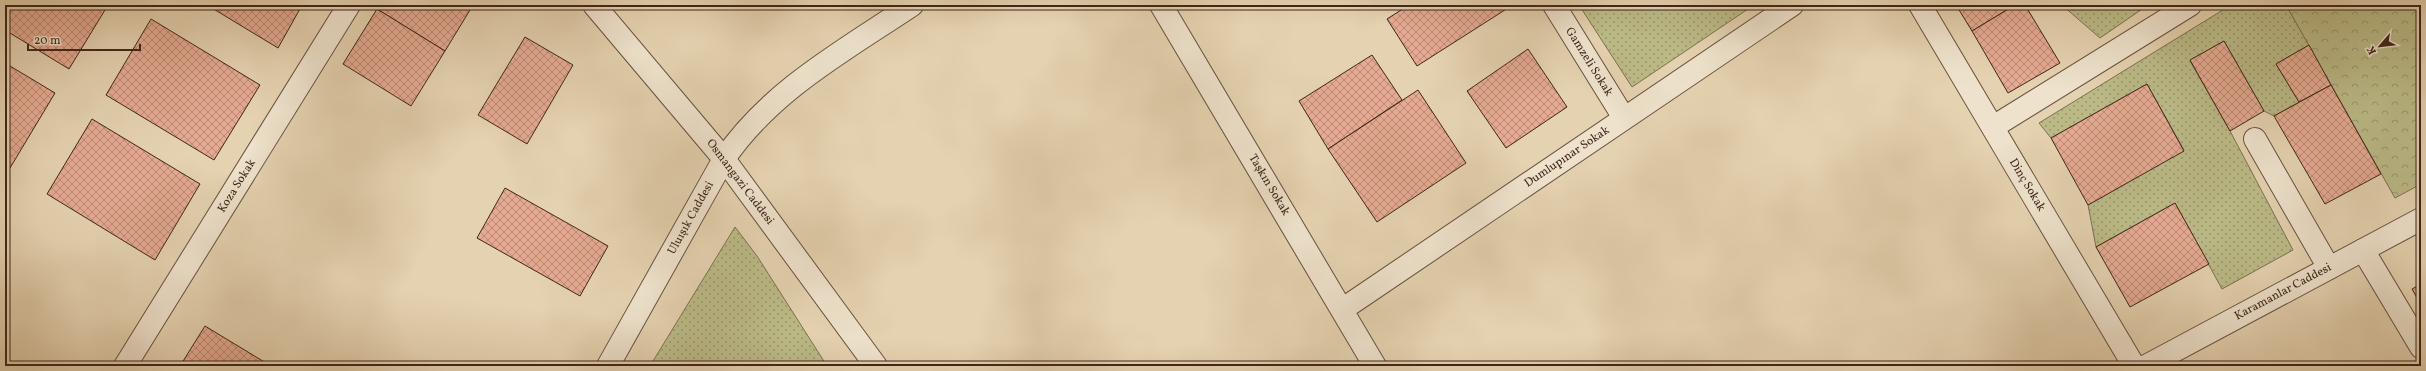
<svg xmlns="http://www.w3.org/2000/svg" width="2426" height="371" viewBox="0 0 2426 371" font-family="Vollkorn,serif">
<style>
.grass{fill:url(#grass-dots);stroke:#7d7050}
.forest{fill:url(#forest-crowns);stroke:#7d7050}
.building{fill:url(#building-cross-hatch);stroke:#3f261a}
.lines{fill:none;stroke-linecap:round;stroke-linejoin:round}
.minor-casing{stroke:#685140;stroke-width:24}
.minor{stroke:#eee2cc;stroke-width:22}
.labels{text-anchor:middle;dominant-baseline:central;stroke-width:4;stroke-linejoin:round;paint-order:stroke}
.street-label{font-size:12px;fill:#3f261a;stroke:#eee2cc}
</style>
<defs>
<pattern id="grass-dots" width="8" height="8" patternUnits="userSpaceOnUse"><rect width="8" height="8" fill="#bbba87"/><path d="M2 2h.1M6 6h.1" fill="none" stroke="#99976e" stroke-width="1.8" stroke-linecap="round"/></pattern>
<pattern id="forest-crowns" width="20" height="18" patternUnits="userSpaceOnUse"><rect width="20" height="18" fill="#bbba87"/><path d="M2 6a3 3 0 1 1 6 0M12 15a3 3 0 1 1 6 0" fill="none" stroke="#99976e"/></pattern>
<pattern id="building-cross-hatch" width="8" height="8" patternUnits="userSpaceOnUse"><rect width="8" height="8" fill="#e5aa91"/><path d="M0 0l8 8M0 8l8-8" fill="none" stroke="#bb8a76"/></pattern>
</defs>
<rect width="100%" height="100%" fill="#e5d2b0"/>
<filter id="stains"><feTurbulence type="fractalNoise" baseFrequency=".005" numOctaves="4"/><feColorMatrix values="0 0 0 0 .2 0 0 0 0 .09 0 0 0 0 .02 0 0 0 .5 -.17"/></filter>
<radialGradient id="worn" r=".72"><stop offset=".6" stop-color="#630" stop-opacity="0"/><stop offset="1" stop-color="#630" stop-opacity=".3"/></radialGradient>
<g class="grass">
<polygon points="1579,5 1754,5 1632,87"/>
<polygon points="2062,5 2148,5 2100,38"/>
<polygon points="2231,5 2286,5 2309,45 2276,64 2299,102 2274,116 2264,111 2224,41 2190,61 2230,131 2293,250 2222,289 2175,203 2096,247 2088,205 2184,150 2147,84 2051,138 2039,123"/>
<polygon points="735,227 757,256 827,366 650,366"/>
</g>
<polygon class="forest" points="2286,5 2421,5 2421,184 2395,198"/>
<g class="building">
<polygon points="5,5 108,5 69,69 5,30"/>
<polygon points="207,5 298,5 301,7 278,48"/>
<polygon points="379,5 473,5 445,51 377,9"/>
<polygon points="1409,5 1506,5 1508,8 1417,66 1387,19"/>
<polygon points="1956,5 2015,5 1972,31"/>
<polygon points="2015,5 2025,5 2060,63 2008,93 1972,31"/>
<polygon points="377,9 445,51 411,106 343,64"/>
<polygon points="151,19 260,85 214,160 106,95"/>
<polygon points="525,37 573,65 527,144 478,115"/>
<polygon points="2224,41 2264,111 2230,131 2190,60"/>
<polygon points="2309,45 2331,85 2299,102 2276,64"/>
<polygon points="1528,49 1567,107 1506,148 1467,91"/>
<polygon points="1372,55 1402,100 1328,149 1299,101"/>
<polygon points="5,63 55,93 10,168 5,165"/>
<polygon points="2147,84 2184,151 2088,205 2051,138"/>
<polygon points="2331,85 2381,174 2325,204 2274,116"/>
<polygon points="1418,90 1466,163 1377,222 1328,149"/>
<polygon points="92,119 200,184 155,260 47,194"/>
<polygon points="505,188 608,246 580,296 477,238"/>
<polygon points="2175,203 2209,264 2130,307 2096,247"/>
<polygon points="2421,284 2421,305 2412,289"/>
<polygon points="205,326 271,366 180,366"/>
</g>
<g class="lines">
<defs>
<g id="minor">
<polyline points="594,5 724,159 876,366"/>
<polyline points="1161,5 1375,366"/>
<polyline points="1554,5 1624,118"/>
<polyline points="1920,5 2134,366"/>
<polyline points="1993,127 2190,5"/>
<polyline points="2255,139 2329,268"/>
<polyline points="2363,250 2421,347"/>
<polyline points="1343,309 1792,5"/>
<polyline points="125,366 349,5"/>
<path d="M608,366L724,159C771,90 845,50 912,5"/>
<polyline points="2146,366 2421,219"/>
</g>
</defs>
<use href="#minor" class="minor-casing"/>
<use href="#minor" class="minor"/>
</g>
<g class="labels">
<g class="street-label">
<text transform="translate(1589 62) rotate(58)">Gamzeli Sokak</text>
<text transform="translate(1567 157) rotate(-34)">Dumlupınar Sokak</text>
<text transform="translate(740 182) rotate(53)">Osmangazi Caddesi</text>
<text transform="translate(1269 185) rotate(59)">Taşkın Sokak</text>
<text transform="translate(2027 185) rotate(59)">Dinç Sokak</text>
<text transform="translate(237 186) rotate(-58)">Koza Sokak</text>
<text transform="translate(691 218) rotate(-61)">Uluışık Caddesi</text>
<text transform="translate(2283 292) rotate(-28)">Karamanlar Caddesi</text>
</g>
</g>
<rect width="2426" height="371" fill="none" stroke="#e5d2b0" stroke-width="20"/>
<rect x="6" y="6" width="2414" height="359" fill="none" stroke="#3f261a" stroke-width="2"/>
<rect x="10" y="10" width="2406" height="351" fill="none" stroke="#3f261a"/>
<g transform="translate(2380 46) rotate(242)" stroke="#eee2cc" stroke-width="3" paint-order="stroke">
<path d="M0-3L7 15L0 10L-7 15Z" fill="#3f261a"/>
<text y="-6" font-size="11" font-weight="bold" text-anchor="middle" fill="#3f261a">K</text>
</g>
<path d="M28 44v6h112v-6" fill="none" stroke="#3f261a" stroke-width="2"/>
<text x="34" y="44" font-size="12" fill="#3f261a" stroke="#eee2cc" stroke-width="3" paint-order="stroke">20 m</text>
<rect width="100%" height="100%" filter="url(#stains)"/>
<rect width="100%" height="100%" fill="url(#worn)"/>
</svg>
